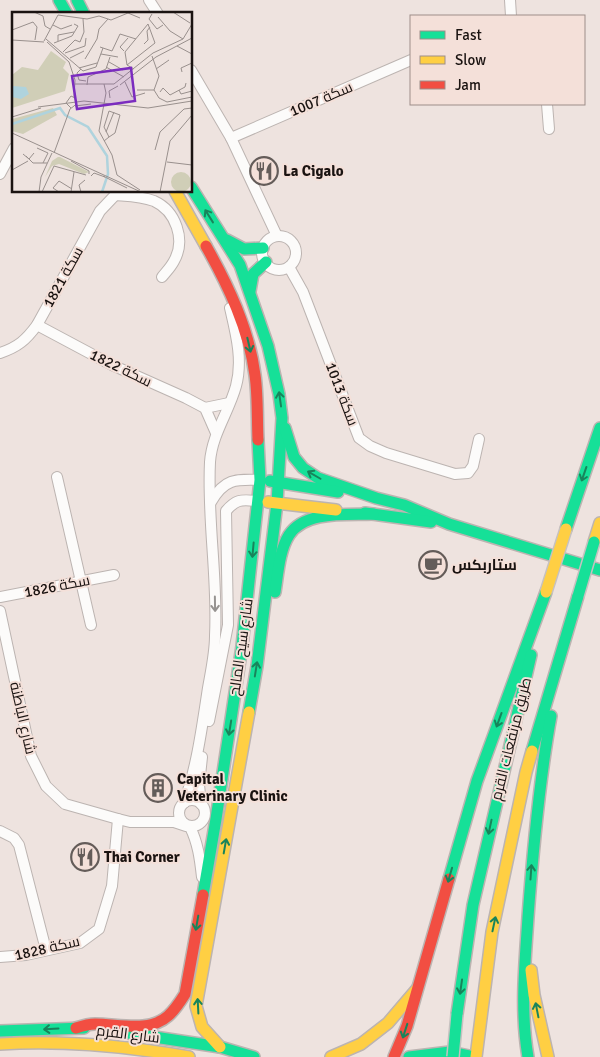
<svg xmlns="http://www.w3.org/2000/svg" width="600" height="1057" viewBox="0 0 600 1057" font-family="Signika,Cairo,sans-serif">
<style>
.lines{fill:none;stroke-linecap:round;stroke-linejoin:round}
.street-casing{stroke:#bcb4b1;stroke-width:12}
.fast-casing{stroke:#bcb4b1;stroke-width:14}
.slow-casing{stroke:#bcb4b1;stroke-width:14}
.jam-casing{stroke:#bcb4b1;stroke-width:14}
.street{stroke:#fcfbfa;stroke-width:10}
.fast{stroke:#16e098;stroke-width:11}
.slow{stroke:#ffcf43;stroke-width:11}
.jam{stroke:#f24e42;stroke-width:11}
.fast-bridge-casing{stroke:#c6c1c0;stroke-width:14;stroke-linecap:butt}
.slow-bridge-casing{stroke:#c6c1c0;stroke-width:14;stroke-linecap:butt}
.fast-bridge{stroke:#16e098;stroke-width:11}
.slow-bridge{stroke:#ffcf43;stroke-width:11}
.oneway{stroke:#18845b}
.oneway2{stroke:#969391}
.labels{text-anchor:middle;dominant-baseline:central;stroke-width:4;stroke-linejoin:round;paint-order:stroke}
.street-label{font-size:15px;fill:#1a1311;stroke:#f4e0d9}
.poi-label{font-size:15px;font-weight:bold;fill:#1a1311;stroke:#f4e0d9;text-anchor:start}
.inset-river{fill:none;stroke:#afd3dd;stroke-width:2.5}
.inset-road{fill:none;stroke:#99908d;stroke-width:1}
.view{fill:#7b2cbf;fill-opacity:0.15;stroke:#7b2cbf;stroke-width:2.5}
.inset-edge{fill:none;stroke:#1a1311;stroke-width:2.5}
</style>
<rect width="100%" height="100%" fill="#eee3df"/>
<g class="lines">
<defs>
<g id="street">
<polyline points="149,0 158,14"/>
<polyline points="510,0 511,16"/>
<polyline points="191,70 231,138 277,236"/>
<polyline points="547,104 549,129"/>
<polyline points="231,138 411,60"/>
<polyline points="0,174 14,148"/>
<path d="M115,195C128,196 141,196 154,201C176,211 186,240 174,261C171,267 166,272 162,277"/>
<circle cx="279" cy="253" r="17"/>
<polyline points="289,267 303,292 359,438 370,446 386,453 455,474 468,473 473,466 479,439"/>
<polyline points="37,325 112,365 186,398 205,408 216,433"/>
<path d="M0,353C18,347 26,340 37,325L100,211L119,191"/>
<polyline points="205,408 229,403"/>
<polyline points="57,477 91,625"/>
<path d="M211,502C224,479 235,479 260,480"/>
<polyline points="0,597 114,575"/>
<polyline points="0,611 31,756 46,786 65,804 118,819 130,822 174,822 186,826"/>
<path d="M209,721L228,625L226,511C237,498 242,500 258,501"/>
<circle cx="192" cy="813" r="13"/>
<path d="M184,803C197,766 202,727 208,688C211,671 215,653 215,636C218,578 207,520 210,462C212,434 229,412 236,386C243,360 236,334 230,308"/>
<polyline points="201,804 199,785 202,757"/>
<path d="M190,827C198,843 200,859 202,877"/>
<polyline points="0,831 14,838 19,845 46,950"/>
<polyline points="0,957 26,955 80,943 99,929 112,886 118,819"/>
</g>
<g id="fast">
<polyline points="59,0 67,14"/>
<polyline points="77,0 84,14"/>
<polyline points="191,187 240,265 268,346 279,394 282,418 277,503 257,666 249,712"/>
<polyline points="227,240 244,249 263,248"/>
<polyline points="250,291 253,274 266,262"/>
<polyline points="285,428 294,457 303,468 318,478 376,498 404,505 449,524 600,570"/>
<polyline points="270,481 338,492"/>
<polyline points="365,513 431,522"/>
<polyline points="566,529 600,428"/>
<path d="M275,592C278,574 279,551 289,535C305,510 347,515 373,514"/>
<polyline points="532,751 578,596"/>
<polyline points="449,879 477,781 546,592"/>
<polyline points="203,895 216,819 242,646 260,480 258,440"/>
<polyline points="457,1014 473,905 531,655"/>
<polyline points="0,1031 84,1028"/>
<polyline points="128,1033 220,1047 254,1057"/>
<polyline points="409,1057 450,1052 474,1057"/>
<path d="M528,1057C520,1010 525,964 528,917C533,849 539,782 551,716"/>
</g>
<g id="slow">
<polyline points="175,191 206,246"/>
<polyline points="268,502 336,510"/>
<polyline points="594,542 600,523"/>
<polyline points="531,970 534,995 548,1057"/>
<path d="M0,1044C64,1040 126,1046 189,1057"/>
<polyline points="220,1047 202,1027 196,1006 249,712"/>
<polyline points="331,1057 361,1044 388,1023 417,989"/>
<polyline points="476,1057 492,932 526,772 532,751"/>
</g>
<g id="jam">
<path d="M206,246C228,285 249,329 255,375C258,396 257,418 258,440"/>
<path d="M76,1028C82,1026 89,1024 95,1024C119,1024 149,1033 168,1016C175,1010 180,1002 185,994L203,895"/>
<polyline points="394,1057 407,1026 449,879"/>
</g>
</defs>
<use href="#street" class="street-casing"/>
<use href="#fast" class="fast-casing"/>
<use href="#slow" class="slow-casing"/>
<use href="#jam" class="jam-casing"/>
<use href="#street" class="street"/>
<use href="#fast" class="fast"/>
<use href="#slow" class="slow"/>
<use href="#jam" class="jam"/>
<defs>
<g id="fast-bridge">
<polyline points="578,596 594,542"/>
<polyline points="453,1057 457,1014"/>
</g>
<polyline id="slow-bridge" points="546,592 566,529"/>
</defs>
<use href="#fast-bridge" class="fast-bridge-casing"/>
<use href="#slow-bridge" class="slow-bridge-casing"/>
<use href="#fast-bridge" class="fast-bridge"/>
<use href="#slow-bridge" class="slow-bridge"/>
</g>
<defs><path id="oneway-shaft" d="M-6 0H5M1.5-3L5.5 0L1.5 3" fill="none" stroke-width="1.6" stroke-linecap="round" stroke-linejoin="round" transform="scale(1.25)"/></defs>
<g class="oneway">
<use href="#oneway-shaft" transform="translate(209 216) rotate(-122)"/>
<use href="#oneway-shaft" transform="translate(249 345) rotate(77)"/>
<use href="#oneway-shaft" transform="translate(280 399) rotate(-98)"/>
<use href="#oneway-shaft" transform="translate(584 474) rotate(109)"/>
<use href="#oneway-shaft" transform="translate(314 475) rotate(-150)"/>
<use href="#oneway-shaft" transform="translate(253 550) rotate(95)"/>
<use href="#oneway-shaft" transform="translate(256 669) rotate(-81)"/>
<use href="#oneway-shaft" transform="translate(499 720) rotate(110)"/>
<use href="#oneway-shaft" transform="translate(230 728) rotate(99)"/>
<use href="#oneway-shaft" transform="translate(490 827) rotate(102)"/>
<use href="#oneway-shaft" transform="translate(225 846) rotate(-80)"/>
<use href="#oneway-shaft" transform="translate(531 872) rotate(-86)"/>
<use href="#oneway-shaft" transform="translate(450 875) rotate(106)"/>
<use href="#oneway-shaft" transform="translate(197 923) rotate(100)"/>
<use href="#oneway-shaft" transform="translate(494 924) rotate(-78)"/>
<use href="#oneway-shaft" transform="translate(461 987) rotate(98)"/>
<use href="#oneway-shaft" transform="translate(198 1006) rotate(-93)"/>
<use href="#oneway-shaft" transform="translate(537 1010) rotate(-101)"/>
<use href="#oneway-shaft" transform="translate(51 1029) rotate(177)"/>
<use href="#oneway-shaft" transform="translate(405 1031) rotate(108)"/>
</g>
<use class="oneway2" href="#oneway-shaft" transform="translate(215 604) rotate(89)"/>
<defs>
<symbol id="restaurant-ring" viewBox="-11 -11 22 22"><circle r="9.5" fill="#f4e0d9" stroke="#645c59" stroke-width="1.5"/><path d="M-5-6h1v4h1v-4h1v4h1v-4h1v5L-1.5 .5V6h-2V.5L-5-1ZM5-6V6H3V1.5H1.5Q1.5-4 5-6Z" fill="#645c59"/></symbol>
<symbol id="cafe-ring" viewBox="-11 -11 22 22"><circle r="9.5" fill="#f4e0d9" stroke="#645c59" stroke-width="1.5"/><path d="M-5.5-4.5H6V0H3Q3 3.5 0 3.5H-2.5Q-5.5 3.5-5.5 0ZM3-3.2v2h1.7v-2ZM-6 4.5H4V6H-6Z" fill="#645c59"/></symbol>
<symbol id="building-ring" viewBox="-11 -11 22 22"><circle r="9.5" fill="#f4e0d9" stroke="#645c59" stroke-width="1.5"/><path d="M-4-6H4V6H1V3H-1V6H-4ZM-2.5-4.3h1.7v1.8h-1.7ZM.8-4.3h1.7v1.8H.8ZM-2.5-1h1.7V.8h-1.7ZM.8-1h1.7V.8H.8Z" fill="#645c59"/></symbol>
</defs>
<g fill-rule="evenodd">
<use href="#restaurant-ring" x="248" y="155" width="32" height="32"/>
<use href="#cafe-ring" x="417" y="549" width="32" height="32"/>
<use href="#building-ring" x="142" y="772" width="32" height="32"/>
<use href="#restaurant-ring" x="69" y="841" width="32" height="32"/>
</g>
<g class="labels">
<g class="street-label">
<text transform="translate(321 99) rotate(-23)">سكة 1007</text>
<text transform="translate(63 277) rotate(-61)">سكة 1821</text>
<text transform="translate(121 368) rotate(26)">سكة 1822</text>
<text transform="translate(342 394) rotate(69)">سكة 1013</text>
<text transform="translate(57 586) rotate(-11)">سكة 1826</text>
<text transform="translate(241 647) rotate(-82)">شارع سيح المالح</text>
<text transform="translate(23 718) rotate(77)">شارع الباطنة</text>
<text transform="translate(511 739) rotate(-76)">طريق مرتفعات القرم</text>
<text transform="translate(47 948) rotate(-13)">سكة 1828</text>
<text transform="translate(128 1034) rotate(7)">شارع القرم</text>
</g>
<g class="poi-label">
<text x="283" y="171">La Cigalo</text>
<text x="452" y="565">ستاربكس</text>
<text x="177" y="779">Capital<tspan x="177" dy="17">Veterinary Clinic</tspan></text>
<text x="104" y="857">Thai Corner</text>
</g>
</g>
<g transform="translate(12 12)">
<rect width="180" height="180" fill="#eee3df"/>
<path d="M39,39L54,50L51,56L57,62L53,79L0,96V63L10,55L26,58ZM41,96L45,103L11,122L0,119V107ZM46,145H48L77,160L72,162L47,152L40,154L33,165L40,149ZM159 170a10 10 0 1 1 20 0a10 10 0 1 1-20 0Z" fill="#d0ceb7"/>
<path d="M0,74L14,75L17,82L9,87L0,85Z" fill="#afd3dd"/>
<path class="inset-river" d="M0,112L48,96L53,103L76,115L95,144L96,162L90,180"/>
<path class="inset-road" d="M22,0L31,4L33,14L38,17M161,0L178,11M140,2L137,7L145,17L151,13M146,5L158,19L171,27M41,13L49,17L60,13M0,18L21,10L25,15L23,28M34,27L71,59L84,55L91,36M0,28L32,30M32,29L46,3L75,7L87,4L99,8L116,1L128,6M46,29V23L62,20M35,30L57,50L63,68L62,85M42,31L60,24L66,14L62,12M132,32L136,28L135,19L138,15M165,34L180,42M88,35L100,39L108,22L124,27M112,39L108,35L116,26M51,40L63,28L68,30L72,20L71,7M53,41L73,34L74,26M89,42L106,45M140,44L147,64L142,78L147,86L155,90L180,85M58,46L72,39M73,47L85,27L87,17L96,7M97,50L111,58M115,53L143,31L136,12L113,40L115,53L122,57M94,55L112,65M67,56L85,51M69,57L65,61L67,68L74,69M144,57L157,48M170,60L169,56L180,51M113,70L120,85L133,81M63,72H102L141,41L171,27L180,12M92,72L94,81L87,119L100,143L105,163L128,178M75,73L76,65L94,57L98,45M108,73L144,45L180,26M125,78H142M167,78L169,82L180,79M148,80L151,76L158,83L173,75L174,71M98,86L97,79L106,74M63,94L79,92M26,95L72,89L136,96L180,89M0,105L29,96M94,120L102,100M0,121L129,180M92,129L97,125L103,121L108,103L97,99L92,115L97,125M25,136L36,141L31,151M143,138L148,120L172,97L180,96M42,141L58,97L62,94L64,92L63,86L59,84L54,91L59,96M11,142L17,147L22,141M14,144L21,151H35M59,149L77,159V162M155,150L180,153M0,158L16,149M79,164L82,161L93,165M91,164L115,176M27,180L29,165L40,141M30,180L42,154L74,163M47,180L41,176L47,169L60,177M59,180L62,160M69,180L67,173L73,168M148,180L158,129L180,103"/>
<path class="view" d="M119,56L123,89L65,97L60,64Z"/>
<rect width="180" height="180" class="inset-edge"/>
</g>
<rect x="410" y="15" width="175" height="90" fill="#f4e0d9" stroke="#9d8e89"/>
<rect x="420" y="31" width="25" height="8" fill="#16e098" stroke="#9d8e89"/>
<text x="455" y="40" font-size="15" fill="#1a1311">Fast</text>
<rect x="420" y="56" width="25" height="8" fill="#ffcf43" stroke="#9d8e89"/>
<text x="455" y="65" font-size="15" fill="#1a1311">Slow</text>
<rect x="420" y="81" width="25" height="8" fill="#f24e42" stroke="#9d8e89"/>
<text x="455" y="90" font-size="15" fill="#1a1311">Jam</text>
</svg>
